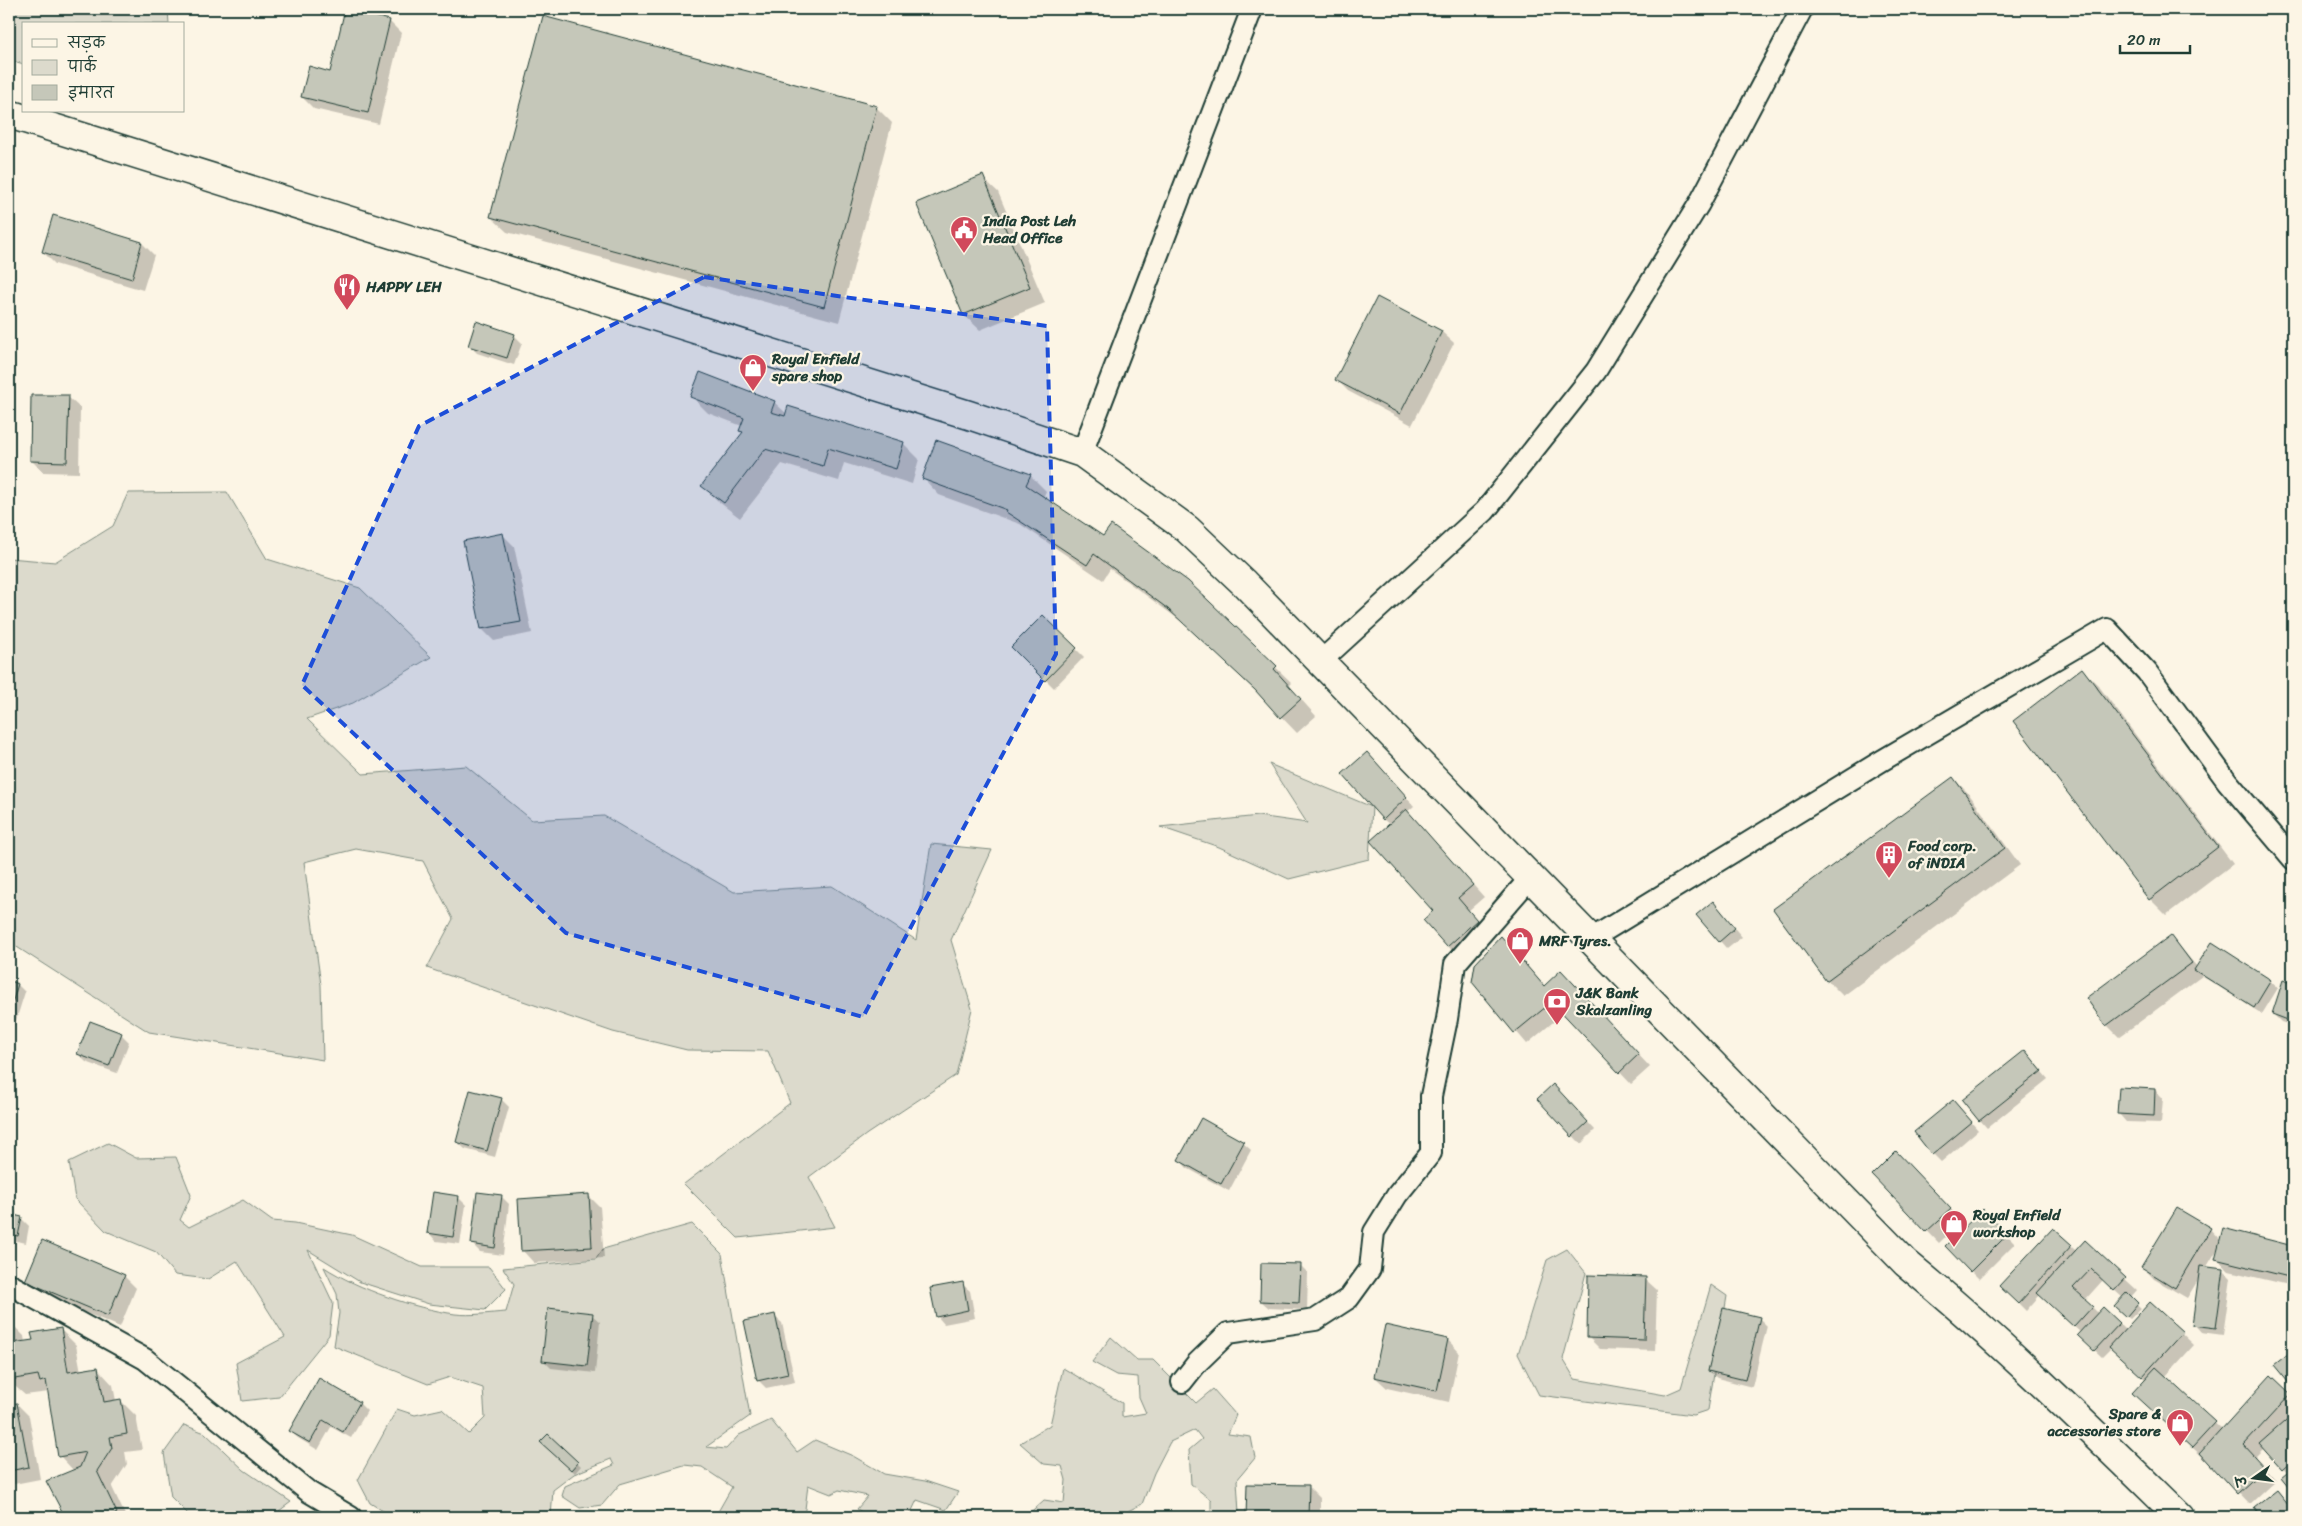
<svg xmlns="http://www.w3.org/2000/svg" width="2302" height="1526" viewBox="0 0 2302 1526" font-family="Sriracha,'Playpen Sans Deva',sans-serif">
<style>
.green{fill:#dcdacc;stroke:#7e8c80}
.shadow{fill:#0003}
.building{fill:#c5c7b9;stroke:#1f3d34}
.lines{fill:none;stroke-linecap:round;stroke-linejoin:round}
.street-casing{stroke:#1f3d34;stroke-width:24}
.highway-casing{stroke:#1f3d34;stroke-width:31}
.street{stroke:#fcf5e5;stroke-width:20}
.highway{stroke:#fcf5e5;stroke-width:28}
.marked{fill:#1d4ed8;fill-opacity:0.2;stroke:#1d4ed8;stroke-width:4;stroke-dasharray:10 6;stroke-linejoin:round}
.labels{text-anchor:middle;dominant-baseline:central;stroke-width:4.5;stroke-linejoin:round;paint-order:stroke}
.poi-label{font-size:15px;font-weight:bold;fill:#1f3d34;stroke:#fcf5e5;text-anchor:start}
</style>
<rect width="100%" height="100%" fill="#fcf5e5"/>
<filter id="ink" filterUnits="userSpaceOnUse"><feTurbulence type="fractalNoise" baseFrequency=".02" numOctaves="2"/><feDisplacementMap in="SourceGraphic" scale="10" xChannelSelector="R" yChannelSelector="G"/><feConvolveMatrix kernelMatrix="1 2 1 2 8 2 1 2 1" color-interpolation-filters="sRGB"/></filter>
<g filter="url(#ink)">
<g class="green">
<polygon points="9,9 168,9 169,24 24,24 24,64 9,60"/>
<polygon points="227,492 267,559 360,588 431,657 353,703 307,719 363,774 466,766 532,820 604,816 734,892 832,886 916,940 931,844 992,850 951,940 972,1009 956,1075 867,1134 809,1177 835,1227 738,1238 684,1184 790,1103 768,1051 687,1050 613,1032 427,968 453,919 423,861 356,849 304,862 321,985 323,1060 149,1032 9,942 9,558 55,562 113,526 128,493"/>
<polygon points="1269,764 1372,807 1369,859 1289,879 1219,847 1160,827 1258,816 1307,823"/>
<polygon points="108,1143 136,1158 176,1157 191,1195 180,1220 189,1227 243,1200 272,1221 295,1223 352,1235 422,1267 489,1267 506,1289 485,1310 429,1304 360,1282 308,1250 333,1303 329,1335 279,1397 242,1401 236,1363 285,1337 237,1261 208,1279 175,1275 156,1252 106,1231 75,1199 69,1162"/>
<path d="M692,1224L722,1254L750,1416L706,1447L726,1449L739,1435L771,1420L797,1452L815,1440L853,1456L884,1474L925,1481L958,1492L946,1510L917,1500L909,1517H870L857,1509L868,1496L839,1490L831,1494L808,1485L804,1517H715L732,1487L702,1467L684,1465L620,1484L602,1505L580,1508L562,1496L565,1486L614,1465L611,1459L574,1474L553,1490L551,1517H393L370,1503L358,1480L397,1409L415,1415L442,1409L469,1434L485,1418L483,1388L450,1377L428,1384L334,1346L339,1313L337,1294L324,1267C360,1290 413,1308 455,1314C471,1316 490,1313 506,1312L514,1284L503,1268L596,1259L603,1249Z"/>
<polygon points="1567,1249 1586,1273 1563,1359 1575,1379 1665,1395 1681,1388 1711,1285 1727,1296 1708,1410 1693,1415 1539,1395 1518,1354 1547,1260"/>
<polygon points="1111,1337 1137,1360 1153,1360 1196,1403 1213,1389 1236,1415 1228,1434 1251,1437 1255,1458 1237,1480 1239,1513 1236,1517 1211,1517 1211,1500 1191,1484 1189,1450 1202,1439 1195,1430 1170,1442 1154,1473 1142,1504 1128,1511 1130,1517 1105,1517 1104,1514 1076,1513 1075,1517 1025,1517 1044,1500 1064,1503 1066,1480 1062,1466 1044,1464 1020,1443 1050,1425 1063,1368 1122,1403 1122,1417 1146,1413 1139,1397 1138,1377 1116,1375 1092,1362"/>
<polygon points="184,1425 205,1433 244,1470 291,1502 279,1511 276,1517 191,1517 171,1497 164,1453"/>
</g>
<g class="shadow">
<polygon points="389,21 401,33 379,124 314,109 302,97"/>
<polygon points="876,107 892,123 839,322 507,232 491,217"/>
<polygon points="982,177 998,192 1045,303 980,330 964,315"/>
<polygon points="142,243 154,255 143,290 55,264 43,252"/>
<polygon points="1378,298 1442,332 1454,343 1412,425 1348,391 1336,379"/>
<polygon points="514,335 522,343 514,365 477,353 469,345"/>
<polygon points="68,397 80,408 79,473 43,472 31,460"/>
<polygon points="692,397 774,402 787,414 903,443 919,459 912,484 844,463 839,481 782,464 740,518 719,502 703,486 743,433 740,430 742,426 708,413"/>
<polygon points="1030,475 1046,491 1043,498 1104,537 1187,582 1292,683 1289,686 1316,716 1297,733 1262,697 1185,624 1110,569 1103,580 1020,524 939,495 924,479"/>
<polygon points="502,534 514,546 532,633 494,641 482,629 465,542"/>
<polygon points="1043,616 1084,657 1054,688 1013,647"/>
<polygon points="2082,670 2098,685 2233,864 2166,915 2150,899"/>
<polygon points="1374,761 1414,806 1407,812 1484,897 1468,911 1488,932 1459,958 1448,946 1434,912 1390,825 1383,819"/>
<polygon points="1953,778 1969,794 2020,865 1843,996 1827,980"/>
<polygon points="1720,911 1742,937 1727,949 1720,941"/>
<polygon points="2171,936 2197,967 2270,981 2278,988 2262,1014 2202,976 2119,1037 2107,1025 2087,998"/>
<polygon points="1501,937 1545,987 1572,984 1650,1067 1631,1084 1564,1013 1527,1044 1474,982"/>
<polygon points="9,982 18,985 25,992 12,1033 9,1032"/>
<polygon points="2284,982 2293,985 2293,1026 2281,1022 2273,1014"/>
<polygon points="121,1034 129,1042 117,1073 86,1062 78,1054"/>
<polygon points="2025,1052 2048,1079 1987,1128 1980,1120"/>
<polygon points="2155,1090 2163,1098 2161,1123 2126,1122 2119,1114"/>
<polygon points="1561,1093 1595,1130 1581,1144 1538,1099"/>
<polygon points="501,1099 509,1107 495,1157 465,1149 457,1142"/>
<polygon points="1953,1101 1978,1130 1941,1162 1933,1154"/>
<polygon points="1243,1143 1251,1150 1229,1191 1187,1168 1180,1160"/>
<polygon points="1908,1165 1962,1221 1939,1243 1873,1175"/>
<polygon points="501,1196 509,1204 503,1255 480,1252 472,1244"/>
<polygon points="589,1196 600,1207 604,1258 534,1263 523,1251 519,1200"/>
<polygon points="458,1197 466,1205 460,1244 436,1241 429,1233"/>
<polygon points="1983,1210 2015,1243 1979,1279 1946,1246"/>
<polygon points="9,1216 21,1218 29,1226 26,1243 9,1239"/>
<polygon points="2053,1229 2076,1251 2125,1279 2137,1290 2130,1298 2141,1308 2130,1319 2116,1306 2123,1298 2103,1280 2085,1300 2099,1314 2119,1323 2126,1330 2150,1303 2194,1345 2165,1377 2222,1430 2271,1377 2293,1398 2293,1491 2283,1478 2288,1474 2264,1448 2255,1457 2276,1480 2250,1504 2206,1458 2205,1459 2146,1405 2146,1380 2111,1348 2102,1357 2087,1343 2081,1333 2040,1295 2026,1311 2001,1286"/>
<polygon points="2210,1229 2221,1241 2224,1230 2293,1247 2293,1286 2229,1271 2217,1259 2220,1245 2206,1268 2223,1270 2231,1278 2223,1335 2201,1332 2194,1324 2200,1277 2187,1298 2154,1279 2143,1267"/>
<polygon points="1300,1265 1308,1273 1307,1310 1269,1308 1261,1301"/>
<polygon points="124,1276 136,1288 120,1327 39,1293 27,1281"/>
<polygon points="1645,1279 1657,1290 1655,1351 1600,1349 1588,1337"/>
<polygon points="962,1284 970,1291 975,1318 944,1324 937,1316"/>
<polygon points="592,1315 600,1322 595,1373 551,1368 543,1360"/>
<polygon points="774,1316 782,1323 795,1382 766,1388 759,1381 745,1322"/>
<polygon points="1759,1318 1767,1326 1752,1387 1717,1378 1709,1371"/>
<polygon points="9,1321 24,1336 25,1343 34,1341 60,1329 76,1345 81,1372 98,1369 113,1385 116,1401 120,1400 136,1416 142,1450 125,1452 127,1464 112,1487 126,1517 67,1517 48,1482 74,1471 60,1456 49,1392 25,1395 9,1381"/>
<polygon points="1448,1340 1459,1352 1449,1402 1387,1388 1375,1377"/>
<polygon points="359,1403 367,1411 351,1438 331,1427 318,1450 298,1438 290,1431"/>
<polygon points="17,1404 29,1416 40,1479 9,1485 9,1405"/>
<polygon points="548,1435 581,1466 575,1473 542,1442"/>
<polygon points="1248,1485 1308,1486 1320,1498 1320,1517 1248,1517"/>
<polygon points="2277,1492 2293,1510 2293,1517 2262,1517 2256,1509"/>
<polygon points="888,1512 893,1517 867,1517"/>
</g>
<g class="building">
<polygon points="345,9 390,20 368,113 301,97 309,66 330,72"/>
<polygon points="543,16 877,106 824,307 490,217"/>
<polygon points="983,175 1030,287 963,315 916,203"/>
<polygon points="53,215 142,242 132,279 42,252"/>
<polygon points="1377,297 1442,331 1400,414 1335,380"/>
<polygon points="476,321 515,334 507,358 468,346"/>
<polygon points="700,372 775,401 771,412 785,416 788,406 904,442 896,469 828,448 823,466 765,449 724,503 701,486 743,432 739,431 744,418 690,397"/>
<polygon points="31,395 69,395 67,462 30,461"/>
<polygon points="936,440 1031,474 1026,485 1103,536 1111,525 1188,581 1277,666 1274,669 1301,699 1280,718 1255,690 1168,609 1094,554 1087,565 1006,512 1007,510 922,479"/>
<polygon points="503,533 521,622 481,629 463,541"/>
<polygon points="1043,615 1077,648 1045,681 1011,647"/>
<polygon points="2082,668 2218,847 2149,900 2013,721"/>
<polygon points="1367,752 1407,797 1383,820 1342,774"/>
<polygon points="1953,777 2005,848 1826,981 1773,909"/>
<polygon points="1406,809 1473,885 1458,898 1477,920 1447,947 1423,920 1433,911 1370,841"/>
<polygon points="1713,901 1735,928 1719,942 1696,915"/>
<polygon points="2171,935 2192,963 2106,1026 2086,998"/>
<polygon points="1501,936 1544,986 1561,970 1639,1054 1619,1073 1552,1002 1514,1033 1472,982 1475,964"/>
<polygon points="2212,942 2271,980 2254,1008 2194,970"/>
<polygon points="9,980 18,984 9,1013"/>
<polygon points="2283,980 2293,984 2293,1022 2272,1014"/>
<polygon points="90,1021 122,1033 109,1066 77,1054"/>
<polygon points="2025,1050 2042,1071 1979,1121 1962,1100"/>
<polygon points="1553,1084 1588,1122 1572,1137 1537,1099"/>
<polygon points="2119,1087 2155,1089 2154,1116 2117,1114"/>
<polygon points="470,1090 502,1098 487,1151 456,1142"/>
<polygon points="1953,1100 1972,1122 1932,1155 1914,1132"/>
<polygon points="1201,1118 1244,1142 1221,1184 1178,1160"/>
<polygon points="1896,1151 1951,1209 1926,1232 1872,1175"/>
<polygon points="433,1192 459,1196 453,1237 427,1233"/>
<polygon points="477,1192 502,1195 495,1248 471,1244"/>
<polygon points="589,1194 592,1247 521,1251 518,1199"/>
<polygon points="2177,1208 2211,1228 2175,1288 2141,1267"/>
<polygon points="1983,1209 2008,1234 1970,1272 1945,1246"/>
<polygon points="9,1214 22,1217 18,1236 9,1234"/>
<polygon points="2053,1228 2072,1245 2018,1304 1999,1286"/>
<polygon points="2223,1228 2293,1246 2293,1278 2215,1259"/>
<polygon points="42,1240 125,1275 108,1316 25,1281"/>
<polygon points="2085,1240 2126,1278 2114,1291 2091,1269 2073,1288 2093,1306 2074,1327 2037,1293"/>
<polygon points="1261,1263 1301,1264 1299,1303 1260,1301"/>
<polygon points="2200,1266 2224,1269 2216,1328 2192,1325"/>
<polygon points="1588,1275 1646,1277 1644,1340 1587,1338"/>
<polygon points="963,1282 968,1310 936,1317 930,1288"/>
<polygon points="2127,1292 2138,1303 2126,1317 2114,1306"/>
<polygon points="2150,1302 2183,1332 2142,1377 2109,1347"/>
<polygon points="2103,1307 2120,1323 2094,1351 2077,1335"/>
<polygon points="548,1308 593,1313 587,1366 542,1361"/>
<polygon points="1723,1308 1760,1317 1745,1380 1708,1371"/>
<polygon points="775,1314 788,1374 757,1381 744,1321"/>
<polygon points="9,1321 12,1343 33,1340 31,1333 61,1328 68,1372 98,1367 104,1402 121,1399 127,1434 110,1437 112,1448 97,1471 117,1513 110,1517 65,1517 46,1481 80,1467 86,1452 58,1457 46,1380 40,1382 38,1375 9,1380"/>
<polygon points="1385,1325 1448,1339 1437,1391 1374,1377"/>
<polygon points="2293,1350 2293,1388 2274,1365"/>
<polygon points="2156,1367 2216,1422 2192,1448 2132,1393"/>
<polygon points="2271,1375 2291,1394 2244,1445 2265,1468 2237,1494 2200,1453"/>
<polygon points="319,1378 360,1402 343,1432 323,1420 310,1443 289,1431"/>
<polygon points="17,1403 29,1467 9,1471 9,1404"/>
<polygon points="2293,1414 2293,1460 2282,1470 2259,1444"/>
<polygon points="548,1434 578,1462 571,1470 540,1442"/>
<polygon points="2293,1468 2293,1493 2281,1478"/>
<polygon points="1247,1484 1309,1485 1308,1517 1246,1517"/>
<polygon points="2277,1490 2293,1510 2293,1517 2261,1517 2254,1508"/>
<polygon points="888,1511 890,1517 862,1517"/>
</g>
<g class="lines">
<defs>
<g id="street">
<polyline points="1082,453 1252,9"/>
<polyline points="1321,661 1485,511 1596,371 1699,204 1802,9"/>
<polyline points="1591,939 1883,760 2107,629 2147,672 2227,781 2293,859"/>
<polyline points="9,1284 145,1359 309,1492 351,1517"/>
<polyline points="1182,1382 1197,1363 1228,1333 1315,1320 1349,1298 1370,1269 1374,1232 1397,1195 1431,1153 1431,1096 1447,1019 1455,964 1531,877"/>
</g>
<path id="highway" d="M9,114L969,415L1082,453L1187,529L1244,583L1906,1263C2002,1342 2091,1430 2180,1517"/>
</defs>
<use href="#street" class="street-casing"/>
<use href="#highway" class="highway-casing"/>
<use href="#street" class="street"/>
<use href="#highway" class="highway"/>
</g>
</g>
<path class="marked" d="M704,277L1047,326L1056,654L863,1017L566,933L302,685L419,426Z"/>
<defs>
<symbol id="civic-pin" viewBox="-11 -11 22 30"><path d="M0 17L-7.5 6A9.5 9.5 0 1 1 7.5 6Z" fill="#d1495b" stroke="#fcf5e5"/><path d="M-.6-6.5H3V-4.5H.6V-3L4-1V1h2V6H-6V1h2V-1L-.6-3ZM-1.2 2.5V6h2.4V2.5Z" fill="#fff"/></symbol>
<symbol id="restaurant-pin" viewBox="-11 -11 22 30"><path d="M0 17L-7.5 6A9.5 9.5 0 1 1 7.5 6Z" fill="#d1495b" stroke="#fcf5e5"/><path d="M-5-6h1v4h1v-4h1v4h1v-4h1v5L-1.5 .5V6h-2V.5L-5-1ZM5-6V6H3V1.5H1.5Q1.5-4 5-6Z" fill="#fff"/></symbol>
<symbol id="shop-pin" viewBox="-11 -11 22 30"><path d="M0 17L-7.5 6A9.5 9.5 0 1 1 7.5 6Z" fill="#d1495b" stroke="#fcf5e5"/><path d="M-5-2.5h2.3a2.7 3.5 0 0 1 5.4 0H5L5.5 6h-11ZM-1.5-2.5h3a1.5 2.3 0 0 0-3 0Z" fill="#fff"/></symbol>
<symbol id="building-pin" viewBox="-11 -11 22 30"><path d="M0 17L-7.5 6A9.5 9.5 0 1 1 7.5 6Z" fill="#d1495b" stroke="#fcf5e5"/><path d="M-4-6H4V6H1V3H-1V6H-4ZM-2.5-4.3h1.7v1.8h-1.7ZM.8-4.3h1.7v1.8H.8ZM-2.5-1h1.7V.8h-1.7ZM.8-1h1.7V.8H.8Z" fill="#fff"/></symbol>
<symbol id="bank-pin" viewBox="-11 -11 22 30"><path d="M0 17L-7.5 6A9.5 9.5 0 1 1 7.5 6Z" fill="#d1495b" stroke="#fcf5e5"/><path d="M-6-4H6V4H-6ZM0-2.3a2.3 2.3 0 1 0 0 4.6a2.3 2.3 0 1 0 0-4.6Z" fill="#fff"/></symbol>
</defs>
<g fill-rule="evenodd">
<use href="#civic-pin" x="948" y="214" width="32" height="43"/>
<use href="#restaurant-pin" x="331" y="271" width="32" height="43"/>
<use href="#shop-pin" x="737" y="352" width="32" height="43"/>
<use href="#building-pin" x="1873" y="839" width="32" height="43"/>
<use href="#shop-pin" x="1504" y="925" width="32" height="43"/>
<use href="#bank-pin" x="1541" y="986" width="32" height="43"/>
<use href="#shop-pin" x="1938" y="1208" width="32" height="43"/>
<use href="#shop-pin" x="2164" y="1407" width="32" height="43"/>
</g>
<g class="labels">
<g class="poi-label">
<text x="983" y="221">India Post Leh<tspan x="983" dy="17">Head Office</tspan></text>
<text x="366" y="287">HAPPY LEH</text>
<text x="772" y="359">Royal Enfield<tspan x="772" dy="17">spare shop</tspan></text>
<text x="1908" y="846">Food corp.<tspan x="1908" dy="17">of iNDIA</tspan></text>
<text x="1539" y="941">MRF Tyres.</text>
<text x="1576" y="993">J&amp;K Bank<tspan x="1576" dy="17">Skalzanling</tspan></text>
<text x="1973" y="1215">Royal Enfield<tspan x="1973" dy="17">workshop</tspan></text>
<text x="2161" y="1414" text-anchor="end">Spare &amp;<tspan x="2161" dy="17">accessories store</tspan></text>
</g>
</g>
<rect width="2302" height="1526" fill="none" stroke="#fcf5e5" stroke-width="30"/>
<rect x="15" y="15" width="2272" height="1496" fill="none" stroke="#1f3d34" stroke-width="2" filter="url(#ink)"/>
<rect x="22" y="22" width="162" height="90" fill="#fcf5e5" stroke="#a4ab9e"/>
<rect x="32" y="39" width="25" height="8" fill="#fcf5e5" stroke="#a4ab9e"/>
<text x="68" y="48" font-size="15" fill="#1f3d34">सड़क</text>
<rect x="32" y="60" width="25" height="15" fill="#dcdacc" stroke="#a4ab9e"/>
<text x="68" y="72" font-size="15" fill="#1f3d34">पार्क</text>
<rect x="32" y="85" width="25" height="15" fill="#c5c7b9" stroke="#a4ab9e"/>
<text x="68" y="98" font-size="15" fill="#1f3d34">इमारत</text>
<g transform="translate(2254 1478) rotate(256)" stroke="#fcf5e5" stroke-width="4" paint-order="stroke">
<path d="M0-4L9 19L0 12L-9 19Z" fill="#1f3d34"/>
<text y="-8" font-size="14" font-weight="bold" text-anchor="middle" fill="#1f3d34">उ</text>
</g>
<path d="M2120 45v8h70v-8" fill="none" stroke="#1f3d34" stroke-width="2.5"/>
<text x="2127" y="45" font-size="15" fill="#1f3d34" stroke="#fcf5e5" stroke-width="4" paint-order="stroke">20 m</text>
</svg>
